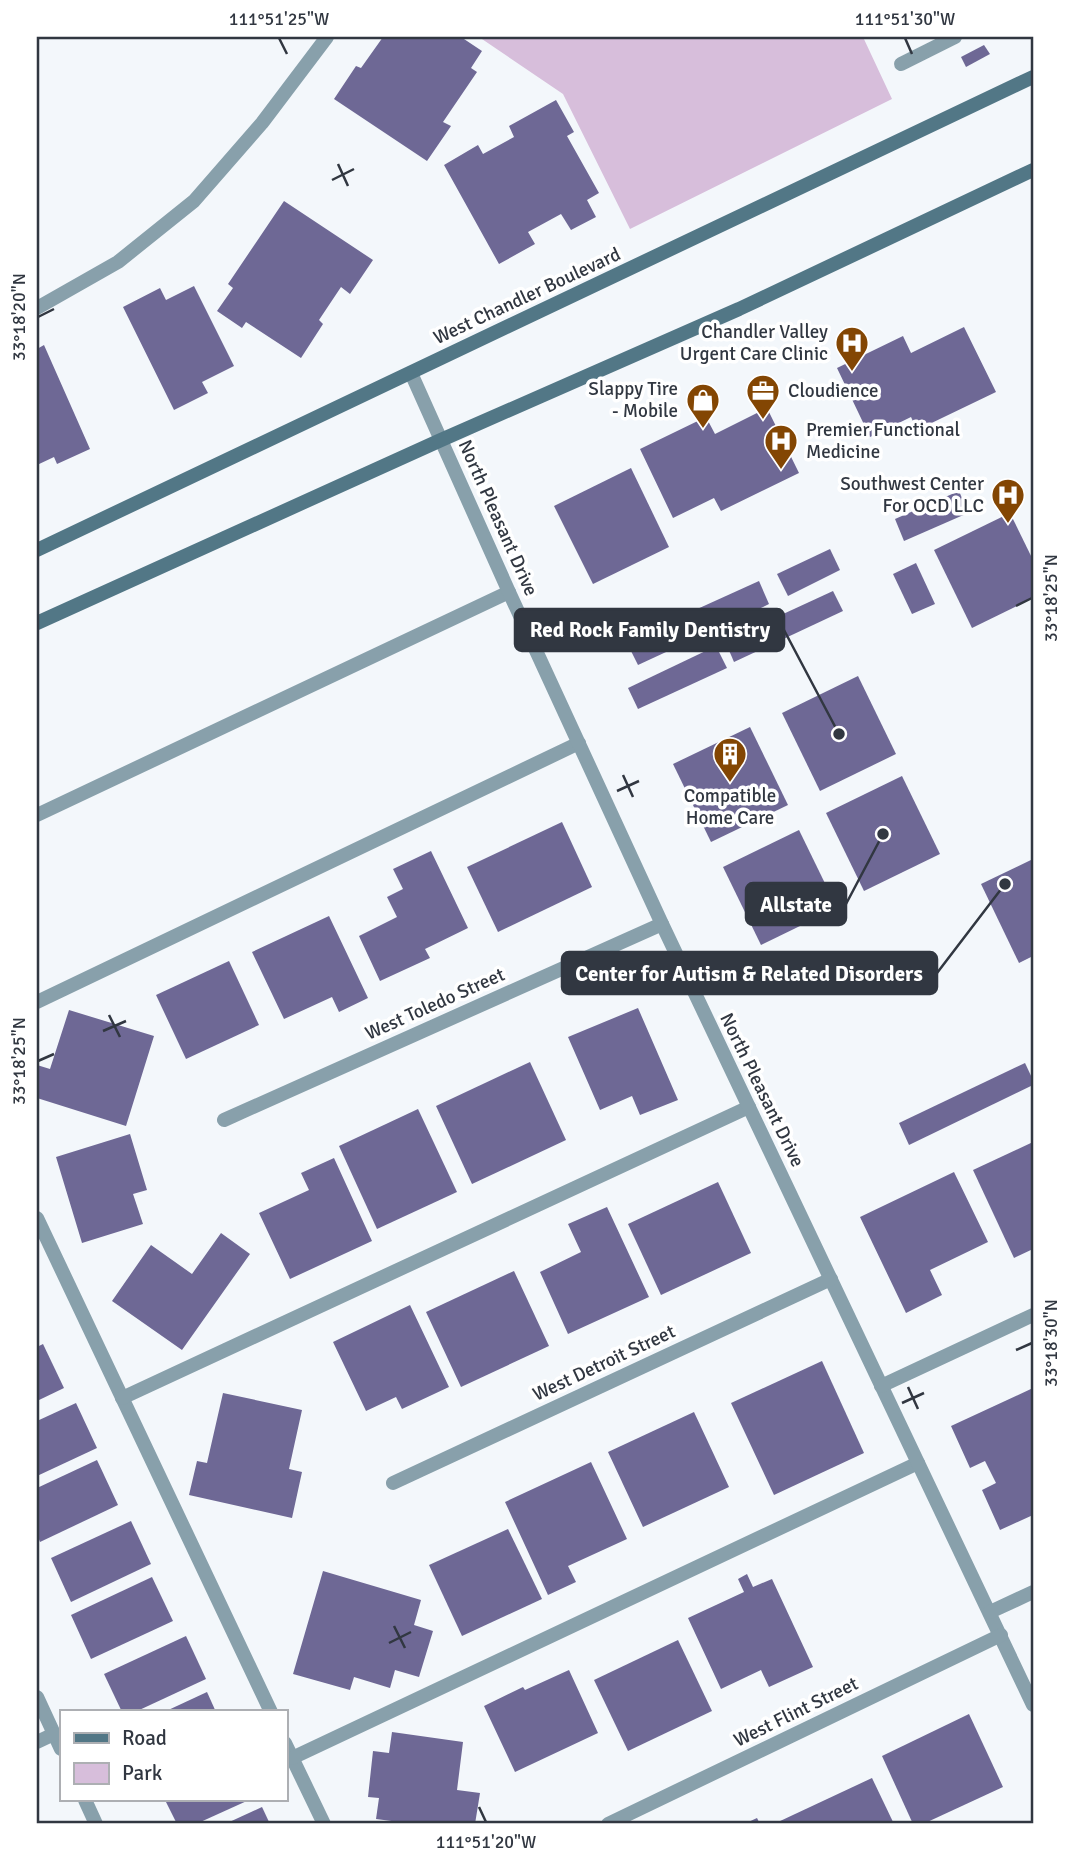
<svg xmlns="http://www.w3.org/2000/svg" width="1070" height="1861" viewBox="0 0 1070 1861" font-family="Signika,sans-serif">
<style>
.green{fill:#d7bedb}
.building{fill:#6e6895}
.lines{fill:none;stroke-linecap:round;stroke-linejoin:round}
.lane{stroke:#88a0ab;stroke-width:14}
.street{stroke:#88a0ab;stroke-width:14}
.secondary{stroke:#527786;stroke-width:14}
.ticks{fill:none;stroke:#313741;stroke-width:2.5}
.labels{text-anchor:middle;dominant-baseline:central;stroke-width:7;stroke-linejoin:round;paint-order:stroke}
.street-label{font-size:19px;fill:#313741;stroke:#fff}
.poi-label{font-size:19px;fill:#313741;stroke:#fff;text-anchor:end}
.leader{fill:none;stroke:#313741;stroke-width:2.5}
.callout-dot{fill:#313741;stroke:#fff;stroke-width:2.5}
.callout{fill:#313741;stroke:#313741;stroke-width:2.5}
.callout-label{font-size:21px;text-anchor:middle;font-weight:bold;fill:#fff}
.neatline{fill:none;stroke:#313741;stroke-width:2.5}
.ticks-label{font-size:18px;text-anchor:middle;fill:#313741}
</style>
<rect width="100%" height="100%" fill="#f3f7fb"/>
<polygon class="green" points="479,37 863,37 892,99 630,229 563,94"/>
<g class="building">
<polygon points="383,37 461,37 482,51 471,68 477,72 443,122 451,126 427,161 334,99 356,66 361,68"/>
<polygon points="984,45 990,54 966,67 961,57"/>
<polygon points="556,100 574,132 567,136 599,193 587,200 596,217 571,230 561,214 528,232 535,244 499,264 444,165 478,145 483,154 514,137 509,126"/>
<polygon points="284,201 373,260 350,294 341,287 319,320 323,324 301,358 246,322 242,328 217,311 233,288 228,284"/>
<polygon points="194,286 234,366 202,382 208,393 174,410 123,307 160,288 166,300"/>
<polygon points="964,327 996,392 917,430 911,417 870,437 837,368 903,336 911,353"/>
<polygon points="44,345 90,449 57,464 54,457 37,465 37,349"/>
<polygon points="767,408 799,473 721,511 714,498 673,518 640,449 706,417 715,434"/>
<polygon points="631,468 669,547 593,584 554,506"/>
<polygon points="959,491 968,513 904,541 895,519"/>
<polygon points="1010,513 1033,560 1033,598 972,628 934,550"/>
<polygon points="830,549 840,570 788,596 777,574"/>
<polygon points="916,563 935,604 912,614 893,574"/>
<polygon points="759,581 769,604 707,634 695,610"/>
<polygon points="833,591 843,611 734,662 725,641"/>
<polygon points="681,619 692,640 638,665 628,645"/>
<polygon points="716,646 727,668 638,709 628,688"/>
<polygon points="858,676 896,754 820,791 782,713"/>
<polygon points="750,727 788,805 711,842 673,764"/>
<polygon points="902,776 940,854 864,891 826,813"/>
<polygon points="562,822 592,887 498,932 467,867"/>
<polygon points="799,830 837,908 761,945 723,867"/>
<polygon points="431,851 468,928 425,949 430,958 380,981 359,936 397,917 387,897 403,889 393,869"/>
<polygon points="1033,859 1033,956 1019,963 981,884"/>
<polygon points="329,916 368,998 339,1012 332,997 284,1019 252,952"/>
<polygon points="229,961 259,1025 186,1059 156,995"/>
<polygon points="638,1008 678,1100 640,1115 632,1096 600,1110 568,1037"/>
<polygon points="69,1010 154,1036 126,1126 37,1098 37,1065 50,1069"/>
<polygon points="530,1062 566,1140 472,1184 436,1106"/>
<polygon points="1025,1063 1033,1080 1033,1085 909,1145 899,1123"/>
<polygon points="418,1109 457,1192 377,1229 339,1146"/>
<polygon points="130,1134 147,1190 133,1194 143,1224 82,1243 56,1157"/>
<polygon points="1033,1142 1033,1249 1014,1258 973,1170"/>
<polygon points="334,1158 372,1241 290,1279 259,1213 309,1190 301,1173"/>
<polygon points="954,1172 988,1242 930,1270 942,1295 906,1313 860,1217"/>
<polygon points="718,1182 751,1253 661,1295 628,1224"/>
<polygon points="607,1207 649,1297 568,1334 540,1272 581,1252 568,1224"/>
<polygon points="221,1233 250,1254 182,1350 112,1301 151,1245 192,1274"/>
<polygon points="514,1271 549,1346 461,1387 426,1312"/>
<polygon points="410,1305 449,1387 402,1409 396,1397 366,1411 333,1342"/>
<polygon points="43,1344 64,1388 37,1401 37,1347"/>
<polygon points="822,1361 864,1453 774,1495 731,1403"/>
<polygon points="1033,1388 1033,1515 1000,1530 982,1490 996,1483 985,1461 970,1468 951,1426"/>
<polygon points="223,1393 302,1410 289,1469 302,1472 292,1518 189,1495 197,1461 207,1463"/>
<polygon points="76,1403 97,1448 37,1476 37,1421"/>
<polygon points="694,1412 729,1487 643,1527 608,1452"/>
<polygon points="97,1460 118,1505 40,1542 37,1534 37,1488"/>
<polygon points="591,1462 627,1539 568,1566 576,1582 548,1595 505,1502"/>
<polygon points="131,1521 151,1564 71,1602 51,1558"/>
<polygon points="508,1529 542,1599 462,1636 429,1565"/>
<polygon points="323,1571 421,1600 414,1625 433,1631 419,1677 395,1670 390,1688 354,1677 350,1690 293,1674"/>
<polygon points="747,1574 753,1587 772,1579 813,1667 769,1687 761,1670 721,1689 688,1618 744,1592 738,1579"/>
<polygon points="152,1577 173,1621 91,1659 71,1615"/>
<polygon points="186,1636 206,1679 135,1712 122,1712 104,1674"/>
<polygon points="678,1640 712,1711 628,1751 594,1680"/>
<polygon points="569,1670 598,1733 515,1772 484,1706 523,1687 525,1690"/>
<polygon points="207,1692 216,1712 164,1712"/>
<polygon points="969,1714 1003,1787 923,1824 913,1824 882,1756"/>
<polygon points="392,1732 463,1742 457,1790 480,1793 475,1824 415,1824 376,1819 379,1798 368,1797 373,1751 389,1753"/>
<polygon points="872,1778 894,1824 779,1824 778,1822"/>
<polygon points="165,1800 249,1800 196,1824 177,1824"/>
<polygon points="262,1807 270,1824 225,1824"/>
<polygon points="757,1818 760,1824 744,1824"/>
</g>
<g class="lines">
<g class="lane">
<polyline points="901,64 955,37"/>
<polyline points="37,815 509,592"/>
<polyline points="37,1002 579,743"/>
<polyline points="37,1218 271,1712"/>
<polyline points="122,1398 749,1107"/>
<polyline points="285,1743 324,1824"/>
<polyline points="292,1758 918,1463"/>
</g>
<g class="street">
<polyline points="37,308 118,262 194,201 262,123 327,37"/>
<polyline points="411,373 509,592 662,924 1033,1705"/>
<polyline points="224,1120 662,924"/>
<polyline points="881,1386 1033,1315"/>
<polyline points="393,1483 831,1279"/>
<polyline points="990,1612 1033,1592"/>
<polyline points="37,1697 61,1749"/>
<polyline points="37,1742 54,1734"/>
<polyline points="85,1800 96,1824"/>
<polyline points="608,1824 1001,1635"/>
</g>
<g class="secondary">
<polyline points="37,550 1033,77"/>
<polyline points="37,623 441,440 739,309 1033,170"/>
</g>
</g>
<path class="ticks" d="M279,38L287,54M905,38L912,54M338,164L348,186M332,180L354,169M38,317L54,309M1016,606L1032,598M623,775L633,797M617,791L639,781M109,1015L120,1037M103,1031L126,1021M38,1061L54,1054M1016,1350L1032,1343M908,1387L918,1409M902,1403L924,1393M394,1626L405,1648M389,1643L411,1632M479,1807L486,1822"/>
<defs>
<symbol id="hospital-pin" viewBox="-11 -11 22 30"><path d="M0 17L-7.5 6A9.5 9.5 0 1 1 7.5 6Z" fill="#834603" stroke="#fff"/><path d="M-5-5h3v3.5h4V-5h3V5h-3V1.5h-4V5h-3Z" fill="#fff"/></symbol>
<symbol id="office-pin" viewBox="-11 -11 22 30"><path d="M0 17L-7.5 6A9.5 9.5 0 1 1 7.5 6Z" fill="#834603" stroke="#fff"/><path d="M-6-3h4V-5.5h4V-3h4V5H-6ZM-1-4.5V-3h2v-1.5ZM-6 0V1H6V0Z" fill="#fff"/></symbol>
<symbol id="shop-pin" viewBox="-11 -11 22 30"><path d="M0 17L-7.5 6A9.5 9.5 0 1 1 7.5 6Z" fill="#834603" stroke="#fff"/><path d="M-5-2.5h2.3a2.7 3.5 0 0 1 5.4 0H5L5.5 6h-11ZM-1.5-2.5h3a1.5 2.3 0 0 0-3 0Z" fill="#fff"/></symbol>
<symbol id="building-pin" viewBox="-11 -11 22 30"><path d="M0 17L-7.5 6A9.5 9.5 0 1 1 7.5 6Z" fill="#834603" stroke="#fff"/><path d="M-4-6H4V6H1V3H-1V6H-4ZM-2.5-4.3h1.7v1.8h-1.7ZM.8-4.3h1.7v1.8H.8ZM-2.5-1h1.7V.8h-1.7ZM.8-1h1.7V.8H.8Z" fill="#fff"/></symbol>
</defs>
<g fill-rule="evenodd">
<use href="#hospital-pin" x="833" y="324" width="38" height="52"/>
<use href="#office-pin" x="744" y="372" width="38" height="52"/>
<use href="#shop-pin" x="684" y="381" width="38" height="52"/>
<use href="#hospital-pin" x="762" y="422" width="38" height="52"/>
<use href="#hospital-pin" x="989" y="476" width="38" height="52"/>
<use href="#building-pin" x="711" y="735" width="38" height="52"/>
</g>
<g class="labels">
<g class="street-label">
<text transform="translate(527 296) rotate(-25)">West Chandler Boulevard</text>
<text transform="translate(498 518) rotate(66)">North Pleasant Drive</text>
<text transform="translate(435 1004) rotate(-24)">West Toledo Street</text>
<text transform="translate(762 1090) rotate(64)">North Pleasant Drive</text>
<text transform="translate(604 1363) rotate(-25)">West Detroit Street</text>
<text transform="translate(796 1712) rotate(-26)">West Flint Street</text>
</g>
<g class="poi-label">
<text x="828" y="332">Chandler Valley<tspan x="828" dy="22">Urgent Care Clinic</tspan></text>
<text x="678" y="389">Slappy Tire<tspan x="678" dy="22">- Mobile</tspan></text>
<text x="788" y="391" text-anchor="start">Cloudience</text>
<text x="806" y="430" text-anchor="start">Premier Functional<tspan x="806" dy="22">Medicine</tspan></text>
<text x="984" y="484">Southwest Center<tspan x="984" dy="22">For OCD LLC</tspan></text>
<text x="730" y="796" text-anchor="middle">Compatible<tspan x="730" dy="22">Home Care</tspan></text>
</g>
</g>
<path class="leader" d="M839 734L784 630M883 834L846 904M1005 884L937 973"/>
<g class="callout-dot">
<circle cx="839" cy="734" r="7"/>
<circle cx="883" cy="834" r="7"/>
<circle cx="1005" cy="884" r="7"/>
</g>
<g class="callout">
<rect x="515" y="609" width="269" height="42" rx="7"/>
<rect x="746" y="883" width="100" height="42" rx="7"/>
<rect x="562" y="952" width="375" height="42" rx="7"/>
</g>
<g class="callout-label">
<text x="650" y="637">Red Rock Family Dentistry</text>
<text x="796" y="912">Allstate</text>
<text x="749" y="981">Center for Autism &amp; Related Disorders</text>
</g>
<rect width="1070" height="1861" fill="none" stroke="#ffffff" stroke-width="77"/>
<rect x="60" y="1710" width="228" height="91" fill="#ffffff" stroke="#adafb3" stroke-width="2"/>
<rect x="74" y="1733" width="35" height="10" fill="#527786" stroke="#adafb3" stroke-width="2"/>
<text x="122" y="1745" font-size="21" fill="#313741">Road</text>
<rect x="74" y="1763" width="35" height="21" fill="#d7bedb" stroke="#adafb3" stroke-width="2"/>
<text x="122" y="1780" font-size="21" fill="#313741">Park</text>
<rect x="38" y="38" width="994" height="1784" class="neatline"/>
<g class="ticks-label">
<text x="279" y="25">111°51'25"W</text>
<text x="905" y="25">111°51'30"W</text>
<text transform="translate(19 317) rotate(-90)" y="6">33°18'20"N</text>
<text transform="translate(1051 598) rotate(-90)" y="6">33°18'25"N</text>
<text transform="translate(19 1061) rotate(-90)" y="6">33°18'25"N</text>
<text transform="translate(1051 1343) rotate(-90)" y="6">33°18'30"N</text>
<text x="486" y="1848">111°51'20"W</text>
</g>
</svg>
